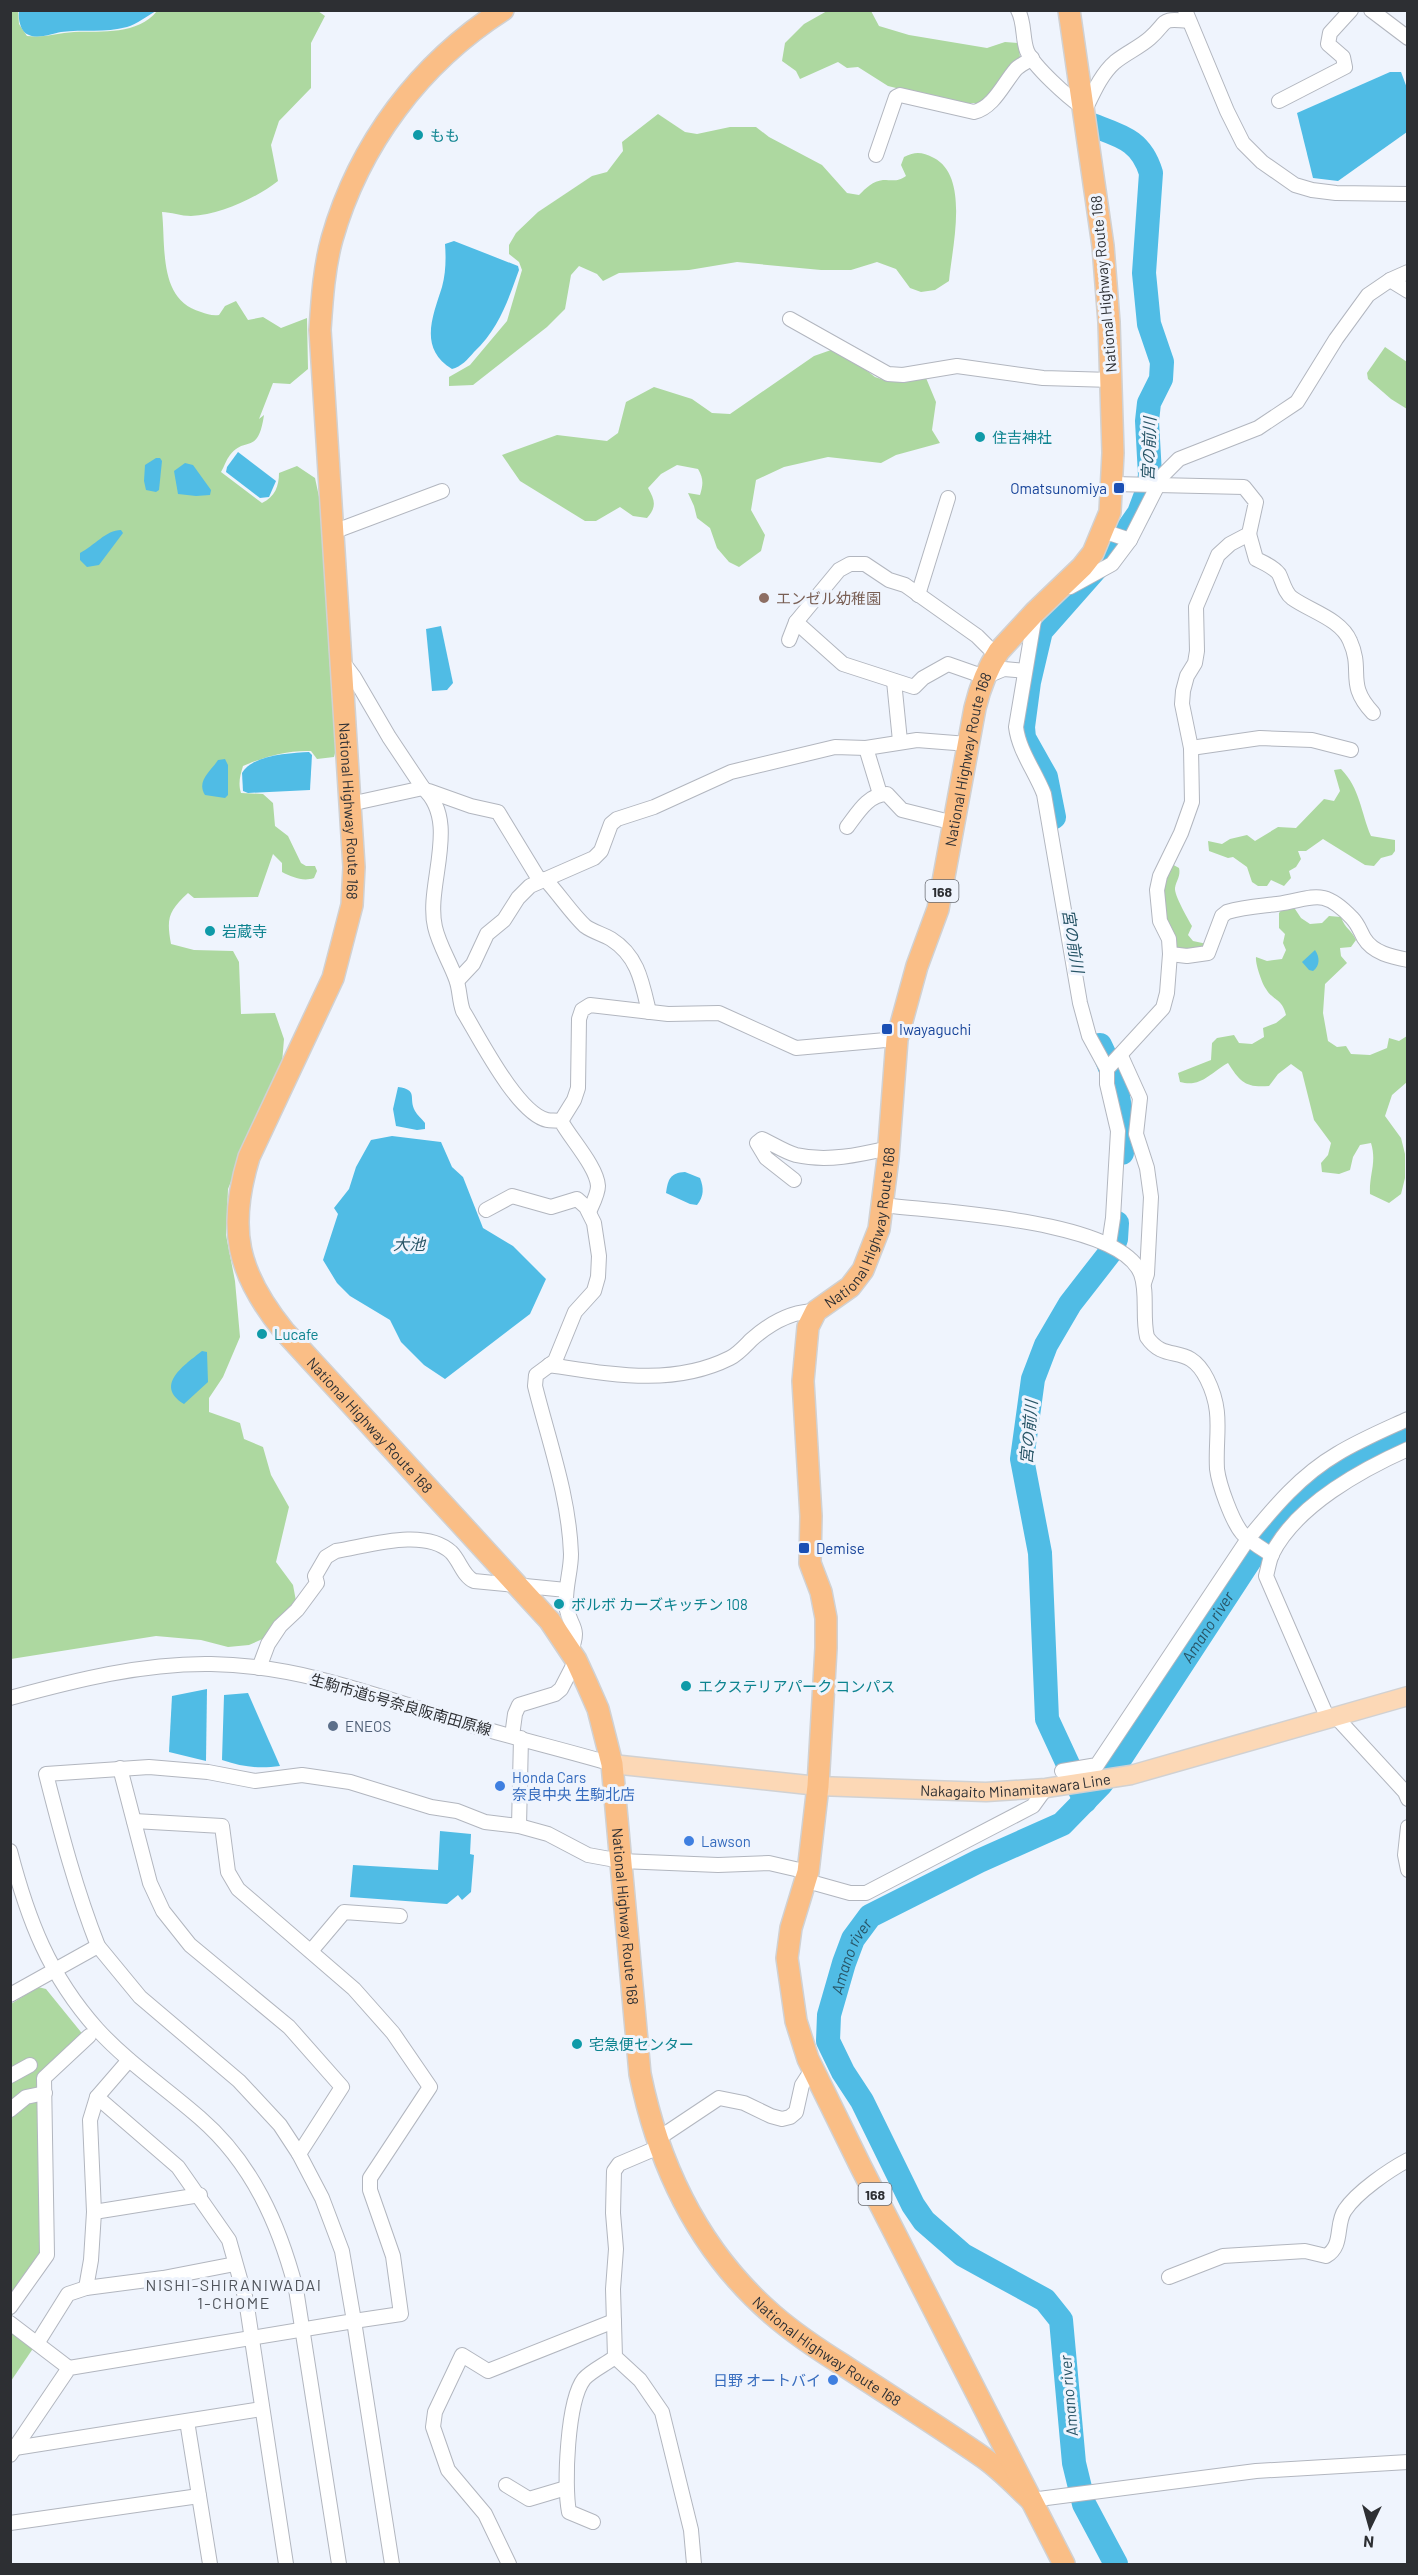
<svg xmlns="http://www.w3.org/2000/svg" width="1418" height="2575" viewBox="0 0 1418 2575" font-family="Barlow,'Noto Sans JP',sans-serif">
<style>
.green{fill:#add8a0}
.water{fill:#50bce5}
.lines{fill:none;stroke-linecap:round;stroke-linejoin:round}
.river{stroke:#50bce5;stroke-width:24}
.minor-casing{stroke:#b2b6bf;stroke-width:16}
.major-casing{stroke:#d1d1d2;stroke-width:21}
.highway-casing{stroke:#d1d1d2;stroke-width:24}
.minor{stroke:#fff;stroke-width:14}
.major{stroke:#fcd8b6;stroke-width:18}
.highway{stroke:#fabe86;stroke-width:21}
.culture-dot{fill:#0f9aa8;stroke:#eff4fd;stroke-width:2}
.transit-dot{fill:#1a4fb4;stroke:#eff4fd;stroke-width:2}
.education-dot{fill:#8d6e63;stroke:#eff4fd;stroke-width:2}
.service-dot{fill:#5c6f8a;stroke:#eff4fd;stroke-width:2}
.shop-dot{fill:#3f7fe0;stroke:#eff4fd;stroke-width:2}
.labels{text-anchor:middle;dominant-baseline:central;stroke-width:6;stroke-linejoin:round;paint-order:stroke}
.shield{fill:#eff4fd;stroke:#676a70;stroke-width:1.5}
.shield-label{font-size:14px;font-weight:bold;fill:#2d2f33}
.culture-label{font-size:15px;fill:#0d838f;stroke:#eff4fd;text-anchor:start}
.street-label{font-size:15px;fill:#2d2f33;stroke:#eff4fd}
.transit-label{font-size:15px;fill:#164399;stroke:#eff4fd;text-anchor:start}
.education-label{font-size:15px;fill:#785e54;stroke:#eff4fd;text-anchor:start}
.service-label{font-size:15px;fill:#4e5e75;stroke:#eff4fd;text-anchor:start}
.shop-label{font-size:15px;fill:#366cbe;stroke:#eff4fd;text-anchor:start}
.water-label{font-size:16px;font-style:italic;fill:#285567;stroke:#eff4fd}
.neighbourhood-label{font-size:16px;letter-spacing:1.5px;fill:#50545b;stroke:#eff4fd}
</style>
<rect width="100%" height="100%" fill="#eff4fd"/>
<g class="green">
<path d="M284,10L318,11L325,16L311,43V88L279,121L271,145L278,181C256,198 220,215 191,216C181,216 171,212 162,212C166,247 158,300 201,312C207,314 212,316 219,315L225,306L236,301L248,320L263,317L281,328L307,318L308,369L290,384L273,383L259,419L264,415C258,456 246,435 230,455C226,460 224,467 221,472L262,503C275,497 279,486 279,473L297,466L315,478L324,520L329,654L336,749L334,757L317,759L311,751C287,750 264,757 243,766C240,776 238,783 241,793L263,794L273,803L275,826L288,836L301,863L306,866H315L317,871L314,878C303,882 292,877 282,872V863L273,854L258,897L194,898L188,893C169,911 166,917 171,944L194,950L233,951L239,962L241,1014L275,1013L284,1039L282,1063L263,1101L228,1189L226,1235L235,1281L240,1337L223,1377L209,1398V1412L240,1423L244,1439L263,1447L271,1475L289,1507L276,1562L293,1585L296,1601L267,1637L249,1645L228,1647L201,1640L156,1636L11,1659V11H18L19,24L27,36C44,38 58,33 74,32C102,31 138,35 157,11Z"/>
<polygon points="827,11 871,11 879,26 909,35 987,48 1005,42 1019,43 1020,58 1008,75 979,103 957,103 888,86 858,67 847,68 838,62 800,79 796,71 782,61 785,43 804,24"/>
<path d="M658,114L685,132L697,134L730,127H756L769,137L822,165L847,193L859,195C866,188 873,181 883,180C894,180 897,182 906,176L901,165L904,157C916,151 922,152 934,158C970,177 952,247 949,281L935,290L921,292L910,288L896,269L877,262L851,270H821L737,262L689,270L619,273L603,281L597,274L579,266L571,275L565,309L547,327L473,385L449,386V377L470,365L507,321L522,270L519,262L509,254V245L516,233L538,212L592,176L607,172L623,151L622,142Z"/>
<polygon points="1385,347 1407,362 1407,409 1391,399 1368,379 1367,373"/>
<path d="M831,350L862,367L875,377L890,382L926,378L936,402L932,430L940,443L896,455L881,463L828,457L784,467L756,480L751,510L765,535L761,551L739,567L729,562L717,548L710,528L697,518L694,506L688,493L700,495C703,485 704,479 698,469L677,465L661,474L648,488C655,500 657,507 647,518L633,516L620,507L596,521H585L520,481L502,455L557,435L607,441L618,433L626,402L654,387L692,399L712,413L730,414L814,356Z"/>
<path d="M1341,769C1360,788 1361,813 1371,836L1395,840V851L1392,855L1381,858L1374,866L1365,865L1323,839L1306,851H1298L1301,859L1296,867L1289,871L1291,878L1284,886L1271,880L1267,886H1258L1252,882L1247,867L1233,857L1228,858L1209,851L1208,841L1222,844L1230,839L1247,835L1255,841L1278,827L1296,828L1324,799L1334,801L1340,791L1334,770Z"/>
<path d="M1170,863L1179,868C1181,876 1176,881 1175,888C1174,895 1188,919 1192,926L1188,935L1193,941L1207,944V948L1180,952L1173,946L1159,894Z"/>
<path d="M1284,907L1295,909L1301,918L1310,924L1322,923L1329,916L1341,917C1345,929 1352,930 1356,940L1351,947L1340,948L1341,956L1347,963L1325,984L1323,1013L1328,1041L1337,1047L1346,1046L1351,1054L1370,1055L1387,1048L1389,1038L1399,1041L1407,1036V1082L1392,1095L1385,1116L1401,1138L1405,1154V1178L1401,1194L1389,1203L1370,1194C1369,1174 1377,1163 1371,1143L1360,1145L1353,1157L1350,1170L1339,1174L1322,1172L1321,1163L1328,1155L1331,1143L1314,1120L1302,1072L1291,1064L1278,1074L1269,1086C1246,1088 1240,1082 1228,1063C1210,1073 1201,1088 1180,1082L1178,1073L1211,1060L1212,1043L1217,1038L1234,1035L1239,1043L1252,1044L1264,1037L1263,1028L1276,1023L1286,1015C1282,998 1273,1001 1266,989C1262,984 1255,963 1256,957L1267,961L1282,959L1286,950L1283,943L1285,934L1279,928V913Z"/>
<polygon points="38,1987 46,1989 89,2042 50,2080 52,2257 11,2317 11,2004"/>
<polygon points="11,2331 34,2347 11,2381"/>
</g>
<g class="water">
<path d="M19,11L156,10V11C147,16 137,24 127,27C105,33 83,29 61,32C52,34 38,39 29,35C20,32 18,18 19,11Z"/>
<polygon points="1390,72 1401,72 1407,88 1407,132 1338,181 1313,178 1297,113"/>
<path d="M454,241L518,266L519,270C507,303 499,328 474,352C468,359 461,367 452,369C418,348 433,316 442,287C446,273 446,257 445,244Z"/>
<polygon points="238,452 276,481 269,497 260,498 226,472 227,467"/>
<polygon points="156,458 160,458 162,461 159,490 156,492 146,490 144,481 145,465"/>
<polygon points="185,463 193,465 211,490 210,495 196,496 178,494 174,471"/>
<path d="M121,530L123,533L99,565L87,567L80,560V553C94,546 106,530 121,530Z"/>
<polygon points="441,626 453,683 447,690 432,691 426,629"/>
<path d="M309,752L312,755L310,790L248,793L243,791L242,773C252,755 290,753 309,752Z"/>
<path d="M225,759L228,765V795L225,798L205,795C196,781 211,771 218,760Z"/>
<path d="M1315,950C1320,957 1320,966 1313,971L1309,970L1302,962Z"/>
<path d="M398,1087C419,1090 408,1098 415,1111C417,1115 422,1119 425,1123V1129L417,1130L396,1126L393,1109Z"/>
<polygon points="392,1136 441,1142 452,1167 463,1177 483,1228 513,1246 546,1279 530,1314 445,1379 424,1365 401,1342 390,1320 350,1296 337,1283 323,1260 338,1214 334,1208 349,1189 356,1167 371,1140"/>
<path d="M685,1172L700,1178C704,1188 704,1196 697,1205L690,1204L666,1193C668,1179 670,1173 685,1172Z"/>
<path d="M202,1351L207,1352L208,1382L184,1404C153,1385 186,1364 202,1351Z"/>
<polygon points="207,1689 206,1761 169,1752 172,1696"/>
<path d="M248,1693L280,1766C259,1769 243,1767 222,1760L224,1695Z"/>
<polygon points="440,1831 471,1834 470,1854 474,1855 471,1892 462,1900 458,1895 447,1904 350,1897 353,1865 438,1870"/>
</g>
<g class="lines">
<g class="river">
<path d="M1054,817L1046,777L1024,738L1023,727L1029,682L1041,631L1116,546L1139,513L1148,489L1150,475L1147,421L1149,403L1161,379L1162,362L1149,324L1144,273L1151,173C1141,140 1121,136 1092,125"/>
<path d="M1100,1045C1118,1080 1124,1114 1122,1153"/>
<polyline points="1085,1801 1047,1719 1040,1553 1022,1459 1033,1379 1046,1345 1070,1304 1112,1250 1116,1239 1117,1223"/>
<path id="s1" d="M1116,2564L1084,2504L1074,2463L1061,2320L1045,2300L963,2255L924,2221L913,2205L862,2101L843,2072L828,2041L829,2015L844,1963L853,1939L870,1916L979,1861L1062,1824L1101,1784L1122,1756L1263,1540C1304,1487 1347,1460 1408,1432"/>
</g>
<defs>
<g id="minor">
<path d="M1018,10C1025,23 1022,38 1027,51C1034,67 1068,97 1082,107"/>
<polyline points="1185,10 1227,111 1243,143 1262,162 1295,185 1312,190 1336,193 1408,194"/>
<polyline points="1371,10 1408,38"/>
<polyline points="1279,101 1345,67 1343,57 1328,44 1330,33 1351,10"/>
<path d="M1083,114C1092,96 1100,75 1115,62C1126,53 1140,47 1150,38C1169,21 1159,18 1189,21"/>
<path d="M876,155L896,97L900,95L974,112C994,107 1003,84 1016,69C1020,65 1027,62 1032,58"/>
<polyline points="1390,280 1408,291"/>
<polyline points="790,319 888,374 903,375 957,366 1043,378 1112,380"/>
<polyline points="1103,531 1130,540"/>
<polyline points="333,532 442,491"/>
<path d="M1249,534L1256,559C1264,563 1274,567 1279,574C1283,582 1285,593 1292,598C1310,611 1341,619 1350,641C1364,672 1345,683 1373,713"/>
<polyline points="1070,587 1112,564 1130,540 1163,475 1179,459 1258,428 1297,402 1336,339 1368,295 1390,280 1408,272"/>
<polyline points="918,595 948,498"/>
<path d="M1035,614L1016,727C1019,751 1035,771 1044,794L1080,1003L1089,1036L1107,1069"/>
<polyline points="796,622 843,664 914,687 923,678 948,664 985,677 1004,669 1025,671"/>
<polyline points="789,640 796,622 839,570 850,564 865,564 889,580 905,585 977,636 996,655"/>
<polyline points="342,661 354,677 389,737 423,788"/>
<polyline points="894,681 900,741"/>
<polyline points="866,748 880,794"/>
<polyline points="1191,748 1260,738 1312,740 1351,750"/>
<polyline points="429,791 471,806 498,812 540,881"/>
<path d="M350,804L423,788C461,822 425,885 435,927C439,945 450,962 456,979C460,989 459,1000 463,1011C479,1037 517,1113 547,1120C551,1121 556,1120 561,1121C570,1138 597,1167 598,1186C598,1194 592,1205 589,1212"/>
<path d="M847,827C857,814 868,794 887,794L902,810L954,823"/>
<path d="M545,879C558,893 572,914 585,926C593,932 603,934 611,939C638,956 642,982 649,1012"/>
<path d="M1170,954L1187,956L1208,953L1222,916L1227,912C1243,907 1261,906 1277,904C1313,899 1322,886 1352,918C1358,924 1360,931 1364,938C1373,953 1392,957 1408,960"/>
<polyline points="457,981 473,964 487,934 504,920 518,898 530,886 594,858 601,851 611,824 617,819 654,807 731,772 835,747 866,748 917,740 968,744"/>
<polyline points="1121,1056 1140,1098 1136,1134 1147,1168 1151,1197 1147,1274 1144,1283"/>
<polyline points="561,1121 574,1100 578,1088 579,1019 582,1010 590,1005 668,1014 719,1013 796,1048 897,1039"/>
<path d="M794,1180L766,1158L757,1143L762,1139C773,1144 785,1152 796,1155C827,1162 859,1155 889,1148"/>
<path d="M883,1205C937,1212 1120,1219 1141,1274C1148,1293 1142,1317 1147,1337C1166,1365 1188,1341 1207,1379C1224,1413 1215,1435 1217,1469C1219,1485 1232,1521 1242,1533C1250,1542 1261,1548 1272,1555"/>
<path d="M486,1210L512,1196L551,1207L577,1199L586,1207L594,1223L599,1256L598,1277L594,1291L575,1312L555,1361L536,1375L535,1386C549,1442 569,1496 571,1554C571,1571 565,1587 566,1605C569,1628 582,1625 570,1653"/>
<polyline points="1109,1244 1113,1218 1118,1131 1107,1084 1107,1069 1163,1008 1167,993 1170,954 1169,939 1160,921 1157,890 1160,876 1181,833 1192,802 1191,748 1182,704 1183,691 1187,676 1195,663 1197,651 1196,607 1218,555 1230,544 1249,534 1256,502 1244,487 1113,484"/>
<path d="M549,1365C610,1374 672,1387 730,1358C738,1354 745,1346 751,1340C770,1323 791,1311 816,1311"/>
<path d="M259,1668L268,1644L280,1626L297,1610L317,1583L315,1576L326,1557L336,1551C368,1546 424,1527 451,1552C460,1561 463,1576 474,1581L566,1590"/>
<path d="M10,1698C76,1680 143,1663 211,1664C297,1665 378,1696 458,1721C509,1737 561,1749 612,1764"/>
<polyline points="1336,1717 1405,1792 1408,1799"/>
<path d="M1328,1719L1266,1576C1268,1569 1269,1561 1272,1554C1296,1506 1361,1470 1408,1449"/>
<polyline points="512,1736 515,1714 519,1705 555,1694 561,1689 576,1660"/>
<path d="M1062,1771L1097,1765L1248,1539C1274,1507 1301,1475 1337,1454C1360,1440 1384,1430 1408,1419"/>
<polyline points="134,1821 222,1826 228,1872 238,1889 354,1989 393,2033 430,2087 370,2178 370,2190 393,2256 401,2314 354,2321 392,2564"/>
<polyline points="519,1826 521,1738"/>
<polyline points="1408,1827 1405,1855 1408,1870"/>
<path d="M10,1851C28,1920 49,1975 97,2029C128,2063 166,2088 200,2118C252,2163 279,2224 296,2289L339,2564"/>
<polyline points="807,1881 850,1893 866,1893 1033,1806 1046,1788"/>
<polyline points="98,1946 140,1997 239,2081 280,2125 299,2154"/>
<polyline points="311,1951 344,1912 400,1916"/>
<path d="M10,1995L98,1946C76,1890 61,1833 46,1774L149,1767L208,1772L255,1781L302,1775L350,1782L431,1807L457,1811L485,1822L519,1826L548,1834L588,1855L621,1861L718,1865L769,1863L808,1872"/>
<polyline points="10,2076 30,2065"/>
<polyline points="97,2097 178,2167 229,2240 246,2300 286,2564"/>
<polyline points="10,2110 26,2097 45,2093"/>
<polyline points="656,2140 719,2098 744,2103 771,2116 782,2119 790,2117 796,2112 802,2085 813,2068"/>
<polyline points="659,2147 619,2164 614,2171 613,2213 616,2249 613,2289 615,2357 640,2380 662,2412 691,2530 694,2564"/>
<polyline points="94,2212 200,2195"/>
<path d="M1169,2277L1223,2256L1305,2251L1326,2256C1344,2246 1335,2224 1345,2210C1357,2192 1389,2170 1408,2160"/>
<polyline points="86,2288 91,2260 94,2212 90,2120 97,2097 129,2060"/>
<polyline points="10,2307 47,2255 44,2078 89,2036"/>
<polyline points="10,2323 69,2368"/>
<polyline points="38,2342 68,2294 86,2288 163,2278 235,2264"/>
<polyline points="187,2421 210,2564"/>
<polyline points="15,2448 262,2409"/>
<polyline points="10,2455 69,2368 354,2321 342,2251 322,2198 299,2154 342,2087 289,2027 190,1945 163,1911 150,1883 120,1768"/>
<polyline points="506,2485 529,2499 566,2488"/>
<polyline points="1031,2500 1256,2471 1408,2462"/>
<path d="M593,2522L569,2512C564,2485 567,2401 584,2379C591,2371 606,2364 615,2357"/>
<polyline points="10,2523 199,2496"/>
<polyline points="509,2564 485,2514 448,2470 433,2427 435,2412 462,2355 488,2371 614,2321"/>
</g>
<g id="major">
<path id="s2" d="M612,1764L818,1786L986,1792L1046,1788L1131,1775L1408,1696"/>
</g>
<g id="highway">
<path id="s3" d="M503,10C420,63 359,144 332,239C324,268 322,300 320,330L354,867L352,905L333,978L249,1157C227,1229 237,1273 284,1331L550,1621L576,1660L587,1684L598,1709L612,1764L640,2074C659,2167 700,2252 773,2315C795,2334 819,2350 843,2365C890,2396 938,2426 984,2458C1001,2470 1016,2486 1031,2500"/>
<path id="s4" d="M1064,2564L861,2167L808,2059L796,2021L787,1958L791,1928L808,1872L818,1786L826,1648V1618L821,1592L810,1563L811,1516L803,1381L808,1327L816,1311L850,1287L863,1270L879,1229L888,1158L897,1039L917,966L938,909L975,708C980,687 987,669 999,651L1035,612L1082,567L1093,553L1110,512L1113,453L1109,322L1103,246L1069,10"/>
</g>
</defs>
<use href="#minor" class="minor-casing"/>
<use href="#major" class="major-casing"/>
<use href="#highway" class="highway-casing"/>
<use href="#minor" class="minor"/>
<use href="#major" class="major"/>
<use href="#highway" class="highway"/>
</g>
<g class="culture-dot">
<circle cx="418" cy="135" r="6"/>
<circle cx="980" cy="437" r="6"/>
<circle cx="210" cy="931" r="6"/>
<circle cx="262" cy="1334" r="6"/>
<circle cx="559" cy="1604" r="6"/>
<circle cx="686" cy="1686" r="6"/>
<circle cx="577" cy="2044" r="6"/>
</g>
<g class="transit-dot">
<rect x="1113" y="482" width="12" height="12" rx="3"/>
<rect x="881" y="1023" width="12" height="12" rx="3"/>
<rect x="798" y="1542" width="12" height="12" rx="3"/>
</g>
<circle class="education-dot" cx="764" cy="598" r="6"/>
<circle class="service-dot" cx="333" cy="1726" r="6"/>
<g class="shop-dot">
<circle cx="500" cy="1786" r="6"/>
<circle cx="689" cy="1841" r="6"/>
<circle cx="833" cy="2380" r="6"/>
</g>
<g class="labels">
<g class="shield">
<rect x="925.5" y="880" width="33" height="22" rx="4.5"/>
<rect x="858.5" y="2183" width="33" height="22" rx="4.5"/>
</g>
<g class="shield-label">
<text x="942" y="891">168</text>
<text x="875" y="2194">168</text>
</g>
<g class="culture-label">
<text x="430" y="135">もも</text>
<text x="992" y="437">住吉神社</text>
<text x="222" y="931">岩蔵寺</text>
<text x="274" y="1334">Lucafe</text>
<text x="571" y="1604">ボルボ カーズキッチン 108</text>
<text x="698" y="1686">エクステリアパーク コンパス</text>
<text x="589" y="2044">宅急便センター</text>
</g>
<g class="street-label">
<text transform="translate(1103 284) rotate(-95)">National Highway Route 168</text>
<text stroke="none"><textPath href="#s4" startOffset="1912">National Highway Route 168</textPath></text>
<text stroke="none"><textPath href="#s3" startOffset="866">National Highway Route 168</textPath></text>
<text stroke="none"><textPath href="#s4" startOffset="1426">National Highway Route 168</textPath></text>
<text stroke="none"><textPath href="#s3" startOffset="1548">National Highway Route 168</textPath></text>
<text transform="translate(401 1704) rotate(16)">生駒市道5号奈良阪南田原線</text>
<text stroke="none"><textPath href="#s2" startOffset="405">Nakagaito Minamitawara Line</textPath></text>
<text stroke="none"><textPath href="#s3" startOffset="2124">National Highway Route 168</textPath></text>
<text stroke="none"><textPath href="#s3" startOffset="2628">National Highway Route 168</textPath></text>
</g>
<g class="transit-label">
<text x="1107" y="488" text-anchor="end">Omatsunomiya</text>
<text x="899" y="1029">Iwayaguchi</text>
<text x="816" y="1548">Demise</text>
</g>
<g class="education-label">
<text x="776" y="598">エンゼル幼稚園</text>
</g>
<g class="service-label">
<text x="345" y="1726">ENEOS</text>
</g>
<g class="shop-label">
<text x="512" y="1777">Honda Cars<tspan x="512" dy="17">奈良中央 生駒北店</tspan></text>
<text x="701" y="1841">Lawson</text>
<text x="821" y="2380" text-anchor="end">日野 オートバイ</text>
</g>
<g class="water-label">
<text transform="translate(1148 449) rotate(-88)">宮の前川</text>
<text transform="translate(1074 941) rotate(81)">宮の前川</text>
<text x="409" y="1243">大池</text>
<text transform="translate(1028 1432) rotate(-85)">宮の前川</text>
<text stroke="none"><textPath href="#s1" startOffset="1222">Amano river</textPath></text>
<text stroke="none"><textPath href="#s1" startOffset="718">Amano river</textPath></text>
<text transform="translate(1068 2396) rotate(-95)">Amano river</text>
</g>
<g class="neighbourhood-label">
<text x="234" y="2284">NISHI-SHIRANIWADAI<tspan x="234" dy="18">1-CHOME</tspan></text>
</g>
</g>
<rect width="1418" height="2575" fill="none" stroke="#2d2f33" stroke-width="24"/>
<g transform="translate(1370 2527) rotate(185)" stroke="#eff4fd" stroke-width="4.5" paint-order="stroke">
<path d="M0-4.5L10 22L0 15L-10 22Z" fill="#2d2f33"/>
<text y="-9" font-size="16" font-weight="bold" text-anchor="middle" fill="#2d2f33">N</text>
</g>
</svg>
